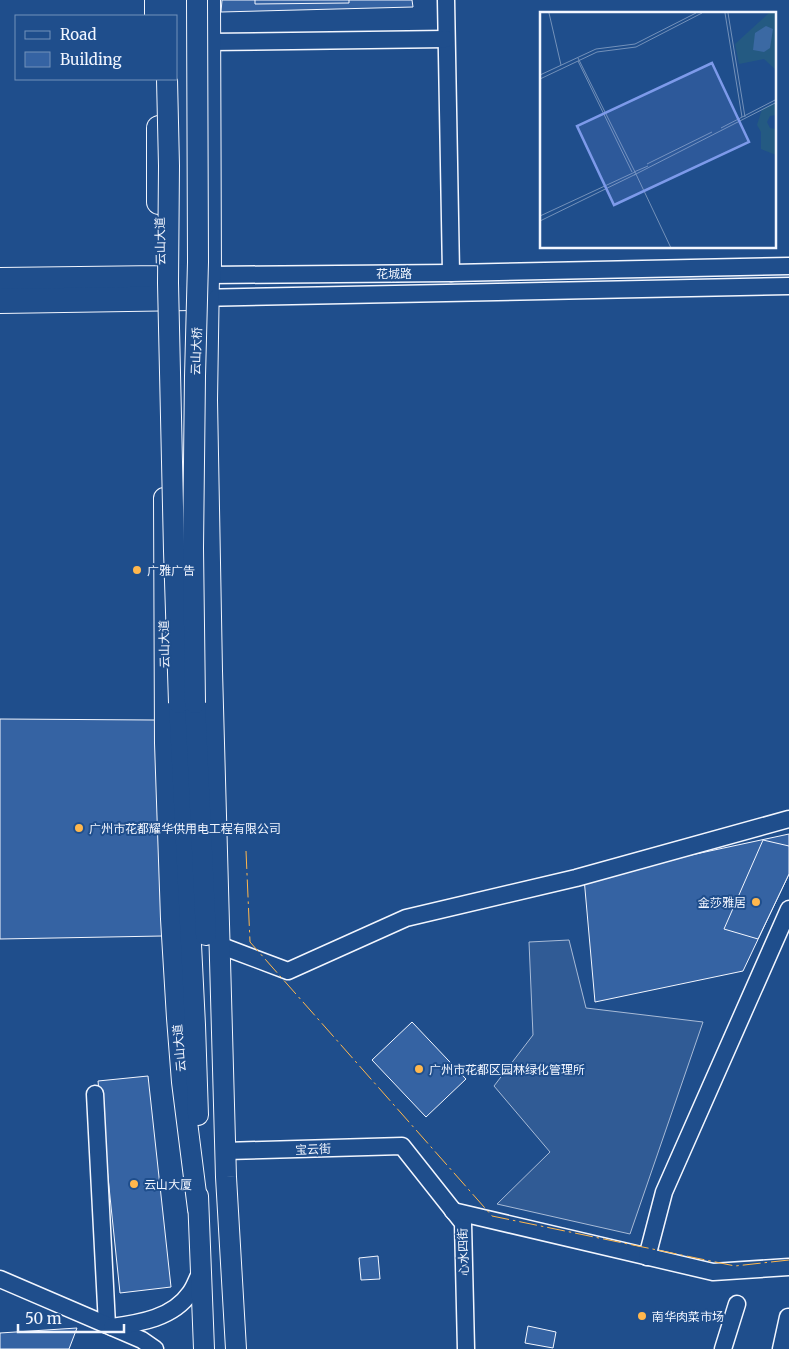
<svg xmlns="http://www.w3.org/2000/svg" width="789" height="1349" viewBox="0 0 789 1349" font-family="Merriweather,'Noto Sans SC',serif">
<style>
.parking{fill:#305b95;stroke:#a8bbd7}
.building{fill:#3563a3;stroke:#f2f6ff}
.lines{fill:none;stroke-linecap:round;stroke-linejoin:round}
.minor-casing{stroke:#f2f6ff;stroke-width:19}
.major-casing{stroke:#f2f6ff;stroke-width:22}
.highway-casing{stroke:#f2f6ff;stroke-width:26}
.minor{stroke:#1f4e8c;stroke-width:16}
.major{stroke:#1f4e8c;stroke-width:20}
.highway{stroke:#1f4e8c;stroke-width:24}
.major-bridge-casing{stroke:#f2f6ff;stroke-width:22;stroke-linecap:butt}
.major-bridge{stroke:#1f4e8c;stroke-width:20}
.power{stroke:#ffb74d;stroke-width:1;stroke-dasharray:18 4 2.5 4;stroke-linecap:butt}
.poi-dot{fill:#ffb74d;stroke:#1f4e8c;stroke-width:2}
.labels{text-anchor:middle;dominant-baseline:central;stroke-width:4;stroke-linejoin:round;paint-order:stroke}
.street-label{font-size:12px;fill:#f2f6ff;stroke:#1f4e8c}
.poi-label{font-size:12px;fill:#f2f6ff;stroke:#1f4e8c;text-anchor:start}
.inset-road{fill:none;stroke:#7391ba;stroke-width:1}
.view{fill:#7d9aea;fill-opacity:0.15;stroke:#7d9aea;stroke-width:2.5}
.inset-edge{fill:none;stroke:#f2f6ff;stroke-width:2.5}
</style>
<rect width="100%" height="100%" fill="#1f4e8c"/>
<polygon class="parking" points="569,940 586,1008 703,1022 630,1234 497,1204 550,1152 494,1086 533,1035 529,942"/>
<g class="building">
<polygon points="222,0 412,0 413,7 221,12"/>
<polygon points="255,0 349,0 349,3 255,4"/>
<polygon points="0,719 155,720 162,936 0,939"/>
<polygon points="789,834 789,874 743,971 595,1002 584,878"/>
<polygon points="763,840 789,846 789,874 758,939 724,929"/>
<polygon points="412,1022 466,1079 426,1117 372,1060"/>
<polygon points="148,1076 171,1287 120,1293 98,1081"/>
<polygon points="378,1256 380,1279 361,1280 359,1258"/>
<polygon points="528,1326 556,1332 553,1348 525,1343"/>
<polygon points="77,1328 69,1349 0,1349 0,1333"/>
</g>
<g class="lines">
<defs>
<g id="minor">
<polyline points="446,0 451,273"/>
<polyline points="208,42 446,39"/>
<polyline points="209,275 451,273 789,266"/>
<polyline points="197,298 789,286"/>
<polyline points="219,945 288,971 406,918 576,878 789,819"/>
<polyline points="95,1094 107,1325"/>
<polyline points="225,1151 402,1146 463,1223 466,1349"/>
<polyline points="453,1211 713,1272 789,1267"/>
<polyline points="647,1257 664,1192 789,909"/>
<polyline points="0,1279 142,1340 155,1349"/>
<path d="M112,1327C140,1323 173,1318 190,1293C195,1287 197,1278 201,1272"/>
<polyline points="723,1349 737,1304"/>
<polyline points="781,1349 788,1317"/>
</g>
<g id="major">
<polyline points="209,275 207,400 212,671 226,1177 236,1349"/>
<polyline points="173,290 180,276 178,0"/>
<polyline points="164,498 165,743 171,919 177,1018 182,1082 198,1209"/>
<polyline points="179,703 195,1025 198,1115"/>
<polyline points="195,703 206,935"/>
<polyline points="198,1196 204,1349"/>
</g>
<g id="highway">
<polyline points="157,0 157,16"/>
<polyline points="159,128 159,202"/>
<polyline points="0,280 160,278 209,275"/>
<polyline points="0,301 192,298 209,275 208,0"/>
</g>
</defs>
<use href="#minor" class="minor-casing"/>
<use href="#major" class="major-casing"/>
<use href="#highway" class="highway-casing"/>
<use href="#minor" class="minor"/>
<use href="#major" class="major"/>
<use href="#highway" class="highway"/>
<defs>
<g id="major-bridge">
<polyline points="167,79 169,166 168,283 174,551 179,703"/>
<polyline points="195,703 193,548 195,376 198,262 197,0"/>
</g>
</defs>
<use href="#major-bridge" class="major-bridge-casing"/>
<use href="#major-bridge" class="major-bridge"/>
<polyline class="power" points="246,851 250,942 492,1216 735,1266 789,1260"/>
</g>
<g class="poi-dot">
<circle cx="137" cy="570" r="5"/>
<circle cx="79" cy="828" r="5"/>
<circle cx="756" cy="902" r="5"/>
<circle cx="419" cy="1069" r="5"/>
<circle cx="134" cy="1184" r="5"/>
<circle cx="642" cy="1316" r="5"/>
</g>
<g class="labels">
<g class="street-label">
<text transform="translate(160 241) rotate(-91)">云山大道</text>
<text x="394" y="273">花城路</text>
<text transform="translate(196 351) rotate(-88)">云山大桥</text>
<text transform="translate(164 644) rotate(-91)">云山大道</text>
<text transform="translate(179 1048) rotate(-95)">云山大道</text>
<text transform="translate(313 1149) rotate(-2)">宝云街</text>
<text transform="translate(463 1252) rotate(-92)">心水四街</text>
</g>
<g class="poi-label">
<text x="147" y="570">广雅广告</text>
<text x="89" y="828">广州市花都耀华供用电工程有限公司</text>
<text x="746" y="902" text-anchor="end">金莎雅居</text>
<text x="429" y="1069">广州市花都区园林绿化管理所</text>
<text x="144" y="1184">云山大厦</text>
<text x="652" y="1316">南华肉菜市场</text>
</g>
</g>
<g transform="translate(540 12)">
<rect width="236" height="236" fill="#1f4e8c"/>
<path d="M229,1H236V58L224,47L199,52L195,32ZM236,90V103L230,104L227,110L230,116L236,117V143L221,137V120L217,113L222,97Z" fill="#245a82"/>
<path d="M226,14L233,17L230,36L224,40L213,38L215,21Z" fill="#3b69a3"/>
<path class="inset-road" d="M9,1L21,53M185,1L202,105M188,1L205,105M38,46L95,160M38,49L92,160M0,63L56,37L95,32L156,1M0,67L57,40L96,35L162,1M181,116L237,87M107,152L172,120M94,160L108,154M94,163L237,90M0,204L95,160L131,236M0,209L96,162"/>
<path class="view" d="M172,51L209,130L74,193L37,114Z"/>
<rect width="236" height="236" class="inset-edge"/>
</g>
<rect x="15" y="15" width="162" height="65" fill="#1f4e8c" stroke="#7391ba"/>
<rect x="25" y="31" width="25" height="8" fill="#1f4e8c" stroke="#7391ba"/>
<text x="60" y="40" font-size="15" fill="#f2f6ff">Road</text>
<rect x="25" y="52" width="25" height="15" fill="#3563a3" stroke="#7391ba"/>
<text x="60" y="65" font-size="15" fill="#f2f6ff">Building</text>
<path d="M18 1324v8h106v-8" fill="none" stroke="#f2f6ff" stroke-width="2.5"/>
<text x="25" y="1324" font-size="15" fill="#f2f6ff" stroke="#1f4e8c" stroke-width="4" paint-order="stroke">50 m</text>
</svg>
